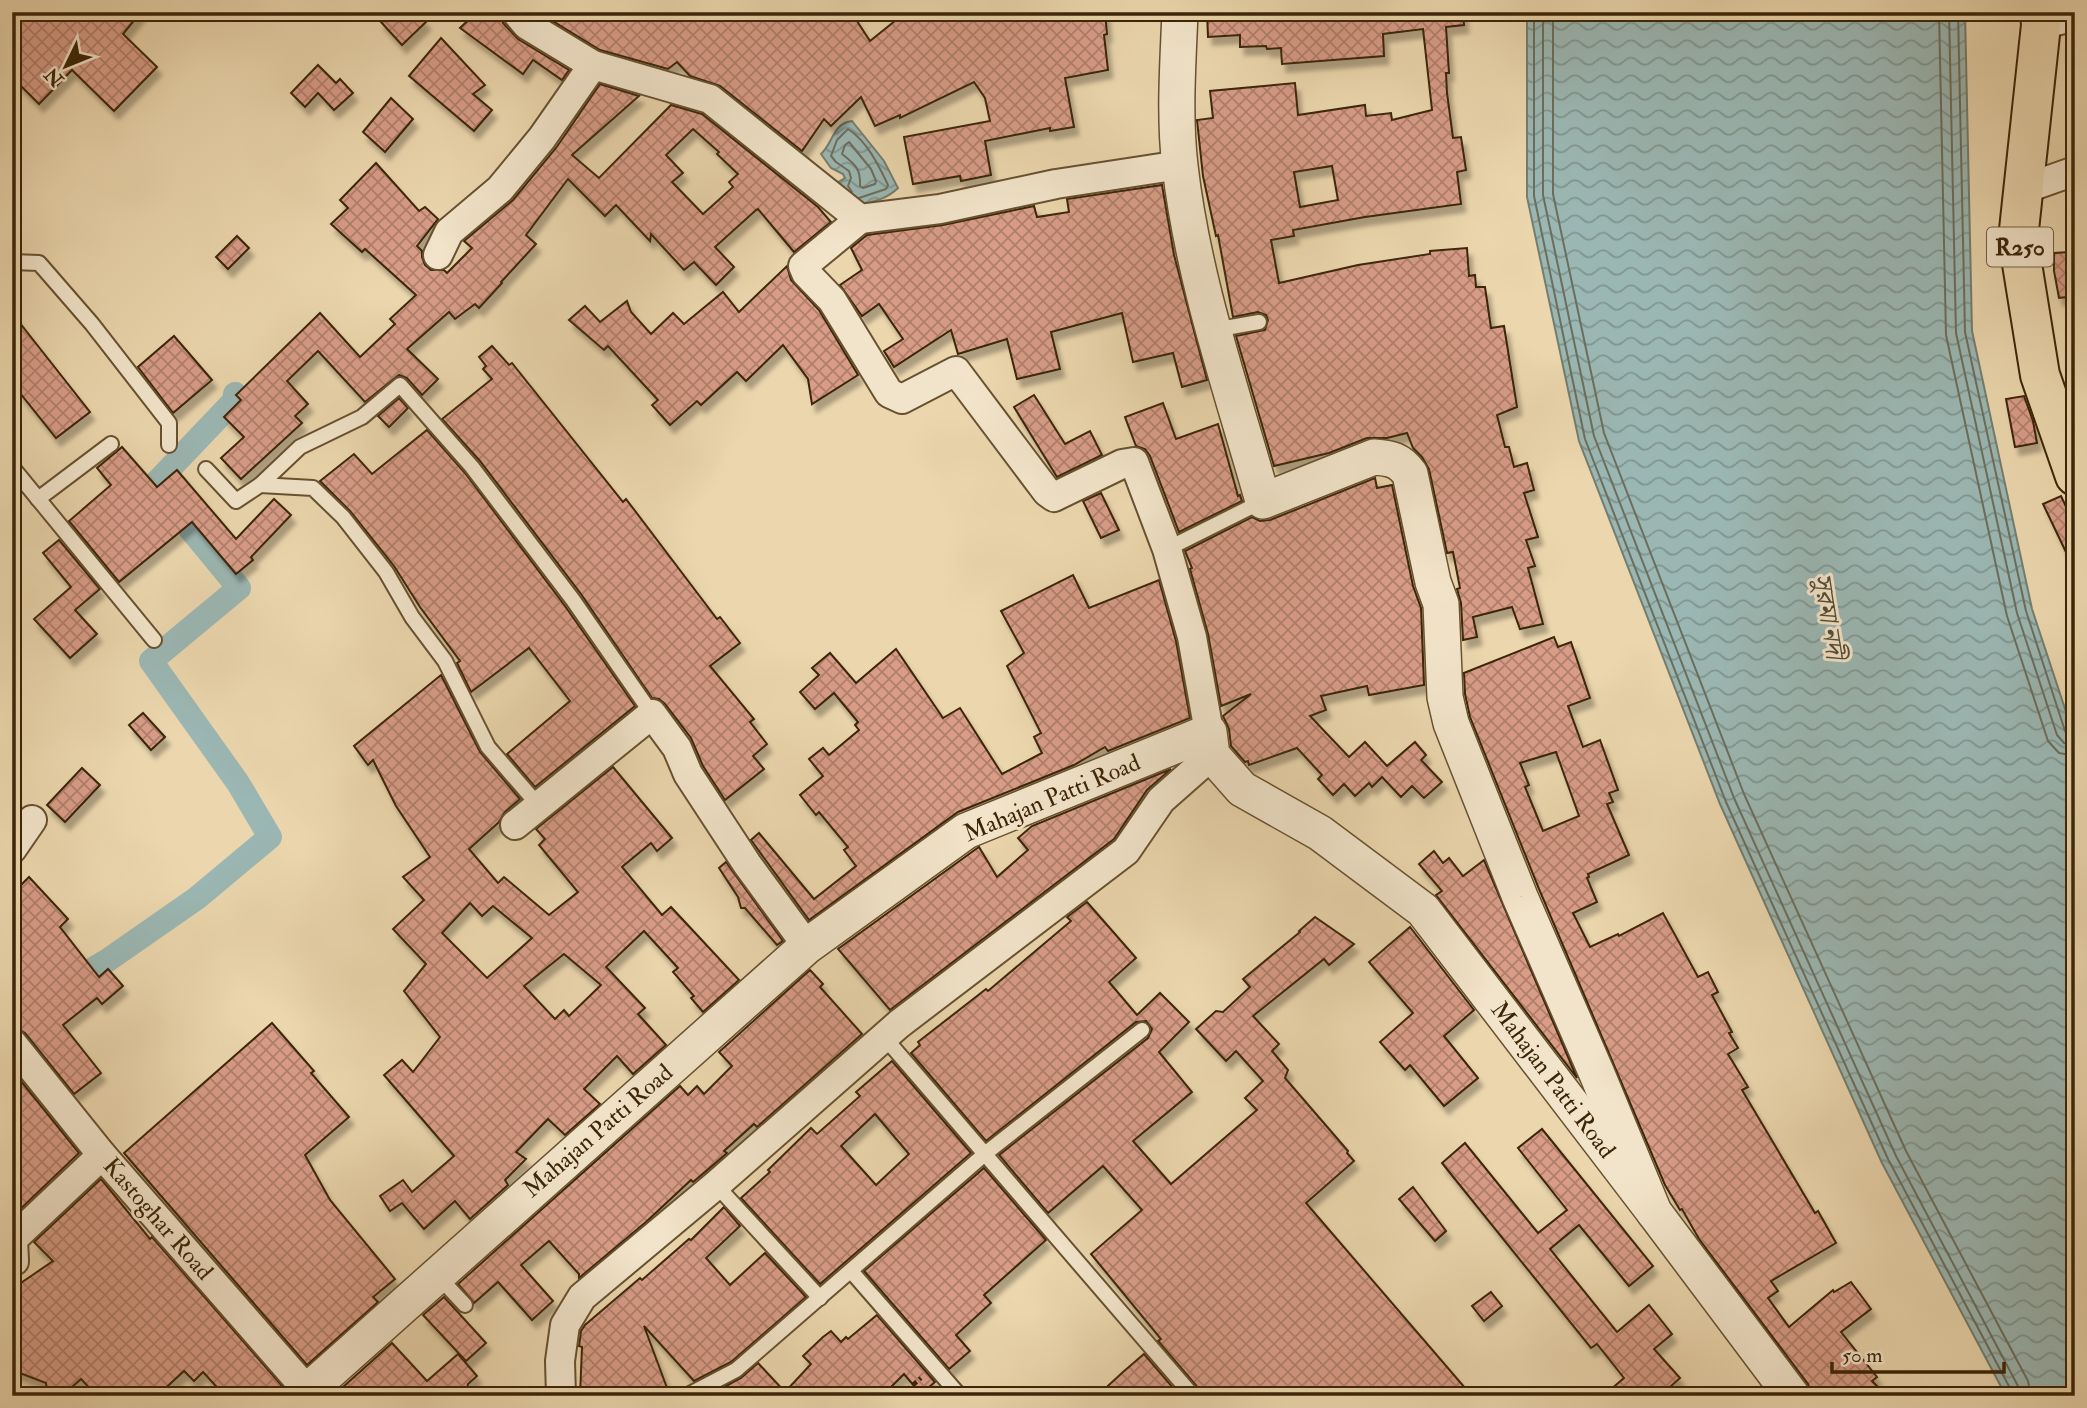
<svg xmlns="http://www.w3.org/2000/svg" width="2087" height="1408" viewBox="0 0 2087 1408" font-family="'IM FELL Double Pica','Noto Serif Bengali',serif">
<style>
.water{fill:url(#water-waves);stroke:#757d6e;stroke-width:2}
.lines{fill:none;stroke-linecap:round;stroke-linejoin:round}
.shore{stroke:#6b6e5d;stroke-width:2}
.canal{stroke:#9bb7b3;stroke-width:24}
.building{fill:url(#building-cross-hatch);stroke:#3b2507;stroke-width:2;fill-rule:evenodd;filter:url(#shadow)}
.service-casing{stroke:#675130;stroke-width:18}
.minor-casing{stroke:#675130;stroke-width:32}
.tertiary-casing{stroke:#675130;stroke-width:38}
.primary-casing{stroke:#3b2507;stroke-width:42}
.path{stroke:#3b2507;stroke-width:4.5;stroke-dasharray:5 3.5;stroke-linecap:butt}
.service{stroke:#f2e4ca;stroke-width:14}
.minor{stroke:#f2e4ca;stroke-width:28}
.tertiary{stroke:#f2e4ca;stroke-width:35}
.primary{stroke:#ebd6ad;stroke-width:38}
.labels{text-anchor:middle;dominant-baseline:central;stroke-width:6;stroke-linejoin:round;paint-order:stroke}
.shield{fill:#f2e4ca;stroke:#725e42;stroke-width:2}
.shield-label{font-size:23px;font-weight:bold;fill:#3b2507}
.street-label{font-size:24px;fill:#3b2507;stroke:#f2e4ca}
.water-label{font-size:26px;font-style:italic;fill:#534a32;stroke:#f2e4ca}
</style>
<defs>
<pattern id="water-waves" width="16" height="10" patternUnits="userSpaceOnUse" patternTransform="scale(1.75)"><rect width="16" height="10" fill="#9bb7b3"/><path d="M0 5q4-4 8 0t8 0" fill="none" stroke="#809590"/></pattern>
<pattern id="building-cross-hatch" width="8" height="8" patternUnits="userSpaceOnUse" patternTransform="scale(1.75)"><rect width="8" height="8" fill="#d89c87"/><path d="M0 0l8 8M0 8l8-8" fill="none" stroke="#b07f6c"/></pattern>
<filter id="shadow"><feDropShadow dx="4.5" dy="8" stdDeviation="2" flood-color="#0004"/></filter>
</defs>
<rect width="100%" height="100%" fill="#ebd6ad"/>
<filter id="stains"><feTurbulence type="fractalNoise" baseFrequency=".00286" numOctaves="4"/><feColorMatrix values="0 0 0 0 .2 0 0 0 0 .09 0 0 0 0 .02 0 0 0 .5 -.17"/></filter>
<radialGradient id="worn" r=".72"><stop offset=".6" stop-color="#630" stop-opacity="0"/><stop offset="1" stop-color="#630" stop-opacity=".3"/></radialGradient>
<g class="water">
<polygon points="1527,12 1965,12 1972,331 2032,609 2075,739 2075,1396 2006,1396 1882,1163 1720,804 1579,441 1527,197"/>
<path d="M852,121L884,161L898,188C886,200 871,202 855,206L835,184L845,178L843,174L831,168L821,154C833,143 833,123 852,121Z"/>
</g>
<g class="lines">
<g class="shore">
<polyline points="1534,12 1534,196 1585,439 1726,802 1888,1159 2011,1390 2011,1396"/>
<polyline points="1543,12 1543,195 1594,436 1734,798 1896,1156 2018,1386 2020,1396"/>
<polyline points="1553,12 1553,194 1604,433 1744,794 1906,1151 2028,1381 2031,1396"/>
<polyline points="1939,12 1946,335 2007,616 2048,741 2059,753 2075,756"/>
<polyline points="1949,12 1956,333 2017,613 2057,735 2064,743 2075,746"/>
<polyline points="1958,12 1965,332 2026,611 2065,731 2069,736 2075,737"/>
<path d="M849,142L871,169L876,181L875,184L863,188L860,186C861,169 855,164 842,154L845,145Z"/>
<path d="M852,192L848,186L851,178L849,171L836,162L831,156L837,140L848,129C867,141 879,166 888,185L886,189L859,198"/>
</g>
<polyline class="canal" points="66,985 108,960 197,898 270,837 238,783 151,661 239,588 154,485 234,401 235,394"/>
</g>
<g class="building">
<polygon points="22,12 141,12 123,34 157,67 114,111 72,70 39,104 12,77 12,23"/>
<polygon points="389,12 417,12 426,22 402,45 380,21"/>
<polygon points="477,12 500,12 503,23 518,39 569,70 562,80 533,60 523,74 460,28"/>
<polygon points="538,12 851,12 870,41 906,12 1105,12 1107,34 1104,35 1108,70 1065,78 1074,127 1050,131 1050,128 985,141 991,175 961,181 960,176 913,184 904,137 990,121 985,98 974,82 900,118 900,115 875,126 861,97 831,126 824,119 802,151 720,86 690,76 677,62 668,69 600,50"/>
<path d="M1207,12H1463L1464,25L1446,27L1449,73H1446L1447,93L1453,138L1461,137L1466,170L1457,172L1461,204L1365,217L1293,230L1294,236L1271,240L1279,283L1358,265L1430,254V251L1467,248L1469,276L1475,275L1476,287H1485L1491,328L1504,326L1517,407L1497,415L1505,447H1509L1514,467L1527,463L1534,490L1524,493L1538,537L1526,540L1535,566L1528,568L1543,624L1520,629L1512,607L1473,617L1477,637L1463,640L1461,603L1457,589L1460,588L1453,552L1447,553L1429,469L1422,457L1413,448L1407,433L1387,438H1367L1329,453L1274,466L1236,336L1265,330L1268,320L1266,315L1258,312L1233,317L1218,235L1216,236L1203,176L1197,120L1213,118L1210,91L1295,83L1298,115L1365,105L1366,116L1391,113L1392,120L1432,110L1423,29L1383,34L1384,56L1282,64L1281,48L1267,49L1266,46L1240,47V35L1208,37ZM1332,166L1338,200L1300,207L1294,172Z"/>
<polygon points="441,38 485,85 473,94 492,110 474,131 409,76"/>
<polygon points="318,65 336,83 340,79 353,93 334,110 318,93 305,107 291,93"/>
<path d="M600,84L639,96L572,155L599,178L671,105L702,114L818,207L831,222L794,252L758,209L756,210L715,247L734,267L716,285L694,262L684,270L651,234L650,241L616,205L605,216L568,179L526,235L536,244L501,282L502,283L479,308L475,304L455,319L449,312L407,349L438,379L422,395L407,378L399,375L365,402L318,351L287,381L308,404L295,416L302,423L241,479L221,458L244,437L224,417L241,400L236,395L320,313L360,357L395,324L390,319L416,295L365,249L362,252L331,224L348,208L340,200L376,163L419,211L425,207L438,219L417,246L422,251V257L425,265L431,270H444L447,273L472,248L464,241L513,200L556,148ZM693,129L719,152L717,154L738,174L729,182L733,187L703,214L672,182L683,173L666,155Z"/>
<polygon points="391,98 413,119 385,152 363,132"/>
<polygon points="1162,185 1174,255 1207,380 1182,387 1173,353 1133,362 1122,313 1051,332 1060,369 1017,379 1007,339 958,354 951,330 894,367 884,351 903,339 879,304 862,316 840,285 862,270 851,248 867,235 943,225 1034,206 1037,217 1069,212 1067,199"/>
<polygon points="237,236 249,248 228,269 216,257"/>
<polygon points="2070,252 2075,273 2075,296 2059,298 2054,271 2054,253"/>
<polygon points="787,266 791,280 819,310 858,375 812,404 808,379 783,345 746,381 737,372 701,405 697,401 670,425 652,405 658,400 608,346 604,350 569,320 585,306 600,322 627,301 631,312 651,334 673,313 684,324 723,292 739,312"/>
<polygon points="12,313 90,412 56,438 12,383"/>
<polygon points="174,336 212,380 173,413 138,367"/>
<polygon points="492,346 509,365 512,363 623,502 626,499 717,619 720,617 740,643 710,666 754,719 750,722 767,744 753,756 764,769 725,800 703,766 691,738 665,704 659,699 652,698 581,594 480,461 442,419 492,379 483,369 486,366 479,357"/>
<polygon points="1034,395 1065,444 1090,431 1102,455 1057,477 1014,407"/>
<polygon points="2024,396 2033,421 2037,443 2015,447 2006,399"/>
<polygon points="399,398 408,408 389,427 378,416"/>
<polygon points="1163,403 1176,439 1218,424 1238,496 1240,495 1242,501 1179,532 1150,456 1145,449 1136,446 1125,417"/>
<polygon points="427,430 465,473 565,606 635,706 535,787 507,754 570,701 529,648 471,692 457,663 460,661 420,607 394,566 350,511 320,481 354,454 372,474"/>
<polygon points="122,447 157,487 177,470 236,539 274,499 291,515 251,557 253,560 236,574 192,522 119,582 69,521 111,485 97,468"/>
<polygon points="1375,478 1377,488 1392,485 1413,586 1421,608 1424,685 1369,695 1367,686 1321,696 1326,710 1310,716 1349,757 1365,742 1387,766 1415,742 1426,755 1421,760 1442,782 1424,798 1412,786 1401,797 1382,777 1372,787 1369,783 1355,796 1344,784 1333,795 1318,779 1322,775 1297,748 1249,765 1248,761 1245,762 1231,746 1229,729 1223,716 1251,694 1221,706 1208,634 1190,569 1192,568 1185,551 1252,517 1260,521 1270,520"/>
<polygon points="1101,493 1119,530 1101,538 1083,501"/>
<polygon points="2061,496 2075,526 2075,571 2043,504"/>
<polygon points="59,540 100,589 75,610 97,634 70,658 34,619 71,587 43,553"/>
<polygon points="1073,575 1089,608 1159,580 1176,641 1190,718 1108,751 1105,747 1074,765 958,812 809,920 751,840 759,833 814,899 856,866 844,850 848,847 819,812 816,815 800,795 823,776 809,759 823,748 829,755 859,730 855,725 858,722 834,693 815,709 800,692 819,675 812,668 830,653 856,683 896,649 943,718 960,708 1002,774 1042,753 1034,737 1041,733 1007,666 1024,653 1001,611"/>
<path d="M1554,637L1558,647L1571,642L1590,698L1568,706L1583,747L1600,740L1618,790L1609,793L1613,802L1607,804L1629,855L1588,874L1589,877L1587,878L1597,902L1573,913L1590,947L1618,934L1619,936L1663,913L1698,977L1708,972L1718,992L1712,995L1732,1032L1729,1033L1738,1048L1728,1054L1748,1087L1742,1090L1815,1213L1818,1211L1836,1243L1771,1281L1778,1291L1768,1298L1789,1327L1833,1290L1834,1292L1851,1282L1871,1309L1841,1332L1877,1377L1872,1381L1887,1396H1812L1808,1384L1699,1239L1682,1209L1680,1210L1665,1185L1539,889L1470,717L1465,694L1464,673ZM1556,752L1579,816L1543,831L1525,787L1529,785L1520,763Z"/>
<path d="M441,675L480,752L520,799L505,812L499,822L469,849L498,883L504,877L549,915L578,892L539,845L545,839L536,829L613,767L672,838L657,851L651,843L622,867L662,915L671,907L739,980L703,1012L691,998L694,996L673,972L678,968L644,931L606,967L645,1008L638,1014L666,1045L633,1074L617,1056L584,1089L600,1104L565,1135L548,1119L516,1152L526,1159L505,1180L508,1185L470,1219L455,1201L424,1229L402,1203L390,1211L380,1196L403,1180L412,1192L454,1156L384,1075L402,1060L413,1072L440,1037L404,991L426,964L393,929L424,900L403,877L430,857L396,806L373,760L368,765L354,746ZM470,903L482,916L493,906L532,938L487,978L442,933ZM564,954L601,985L569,1016L564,1010L555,1019L524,986Z"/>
<polygon points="143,713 165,737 151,750 129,725"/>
<polygon points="82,768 100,785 65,822 47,805"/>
<polygon points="1171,769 1147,790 1114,839 890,1010 838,949 976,849 979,847 997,877 1028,850 1018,838 1032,826"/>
<polygon points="1434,851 1443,863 1449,858 1463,876 1484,860 1577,1078 1436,895 1442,891 1419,864"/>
<polygon points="726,862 783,941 777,945 745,908 741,908 738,897 719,868"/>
<polygon points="29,877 68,919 60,927 99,977 108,969 123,986 102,1004 97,998 63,1025 101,1073 74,1094 25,1033 12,1027 12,894"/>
<polygon points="1087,902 1136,958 1109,982 1137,1015 1160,993 1189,1022 1159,1052 1192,1092 1133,1141 1171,1184 1257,1110 1245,1098 1263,1081 1236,1051 1226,1061 1196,1029 1216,1011 1223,1012 1250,987 1243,979 1300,932 1299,931 1315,917 1354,944 1329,965 1324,959 1253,1016 1279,1044 1272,1051 1288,1070 1285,1078 1348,1151 1347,1153 1354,1161 1306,1203 1472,1396 1202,1396 1200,1390 1158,1341 1161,1339 1091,1254 1142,1210 1103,1166 1048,1213 999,1155 1148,1038 1152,1029 1146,1021 1136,1022 986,1141 911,1053 920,1045 918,1042 986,989 988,991 1071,921 1067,917"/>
<polygon points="1410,927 1474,1010 1444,1036 1478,1078 1444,1106 1410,1065 1405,1070 1380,1042 1413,1013 1369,962"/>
<polygon points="810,970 823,984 820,987 862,1034 757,1127 754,1124 724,1151 727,1153 705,1172 693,1182 691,1180 646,1222 579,1278 579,1274 549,1241 521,1265 553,1301 532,1320 498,1282 474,1303 458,1284 680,1086 688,1095 697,1086 704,1094 732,1066 719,1052"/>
<polygon points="272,1023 314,1071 311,1073 349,1117 305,1155 330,1200 395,1279 373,1297 378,1302 307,1365 124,1153"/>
<path d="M892,1061L971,1153L820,1284L741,1198L770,1172L768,1170L811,1128L817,1134L860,1096L856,1092ZM875,1114L909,1154L876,1185L841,1146Z"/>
<polygon points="12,1070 79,1153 12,1217"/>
<polygon points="1542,1129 1653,1266 1629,1286 1579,1225 1550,1249 1617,1332 1649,1305 1672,1334 1654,1349 1680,1378 1660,1396 1603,1396 1624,1378 1597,1344 1591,1348 1442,1163 1465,1143 1538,1233 1567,1210 1518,1148"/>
<polygon points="984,1168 1046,1240 984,1295 991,1303 956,1335 970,1351 949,1369 864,1271"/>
<polygon points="101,1179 150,1239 152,1237 284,1388 282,1396 225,1396 203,1372 194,1381 184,1371 157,1396 97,1396 81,1379 63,1395 48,1395 46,1383 12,1370 12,1289 53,1261 34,1242"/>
<polygon points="1413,1187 1446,1231 1435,1241 1399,1199"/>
<polygon points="724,1207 740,1226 706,1258 730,1285 765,1253 806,1297 731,1362 694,1381 644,1326 670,1396 580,1396 582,1347 579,1346 581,1331 585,1325 640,1278 642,1280 689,1239 691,1240"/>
<polygon points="1491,1292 1502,1306 1484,1321 1472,1306"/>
<polygon points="444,1297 486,1343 466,1361 423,1315"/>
<polygon points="877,1315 935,1382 921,1394 904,1374 882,1396 707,1396 741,1378 758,1363 785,1392 811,1364 803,1356 823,1337 831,1331 841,1342 846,1337 848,1339"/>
<polygon points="392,1343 427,1381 458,1354 477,1376 468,1384 465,1396 333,1396"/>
<polygon points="1144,1354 1180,1396 1097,1396 1123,1372"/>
</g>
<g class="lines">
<defs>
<g id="service">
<polyline points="12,262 39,263 92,324 169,423 169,445"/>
<polyline points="1214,330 1259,322"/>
<polyline points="12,467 154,640"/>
<polyline points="206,469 236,501 260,485 300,447 362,417 400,385 472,467 573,600 652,714"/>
<polyline points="260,485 313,488 343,517 386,572 412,617 445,661 488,747 539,806"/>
<polyline points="38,499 111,444"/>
<polyline points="1167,549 1263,501"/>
<polyline points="885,1038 1193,1396"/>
<polyline points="716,1185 820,1298"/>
<polyline points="851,1271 960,1396"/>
<polyline points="437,1275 465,1305"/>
<polyline points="690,1394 736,1370 986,1153 1142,1030"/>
</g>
<g id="minor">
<polyline points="516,12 527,25 593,65 710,99 860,219 940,209 1056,184 1180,165"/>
<polyline points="2041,25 2075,16"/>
<polyline points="2024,189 2075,171"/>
<polyline points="860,219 803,266 806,273 832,300 889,393 902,399 956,371 1047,492 1054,497 1122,464 1134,462 1167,549 1192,637 1209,732"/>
<polyline points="438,255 449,232 500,189 542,138 593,65"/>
<polyline points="515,825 652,714 677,748 688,774 747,864 807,946"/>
<polyline points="12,849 32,820"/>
<polyline points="12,1043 102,1155 307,1390"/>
<polyline points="12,1262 14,1261 13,1239 102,1155"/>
<polyline points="561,1396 560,1361 565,1325 582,1297 716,1185 899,1024 1126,851 1161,800 1212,755"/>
</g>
<g id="tertiary">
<path d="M1180,12C1178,63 1174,115 1180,166C1193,280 1232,391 1263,501L1374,457C1391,458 1400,460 1410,474L1433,582L1441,604L1445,697L1451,723L1520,897L1597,1074L1654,1212L1792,1396"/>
<polyline points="302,1396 807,946 966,831 1209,732 1212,755 1242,789 1320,833 1423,910 1654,1212"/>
</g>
<polyline id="primary" points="2040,12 2041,25 2018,239 2040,375 2075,476"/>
</defs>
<use href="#service" class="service-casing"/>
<use href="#minor" class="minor-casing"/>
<use href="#tertiary" class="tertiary-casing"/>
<use href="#primary" class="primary-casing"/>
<polyline class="path" points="900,1396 921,1378"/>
<use href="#service" class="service"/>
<use href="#minor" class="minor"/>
<use href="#tertiary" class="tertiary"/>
<use href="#primary" class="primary"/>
</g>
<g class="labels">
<rect class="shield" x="1987" y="227.5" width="66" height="39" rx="5"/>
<g class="shield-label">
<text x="2020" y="247">R250</text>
</g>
<g class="street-label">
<text transform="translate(1052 798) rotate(-23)">Mahajan Patti Road</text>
<text transform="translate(1553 1080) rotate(53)">Mahajan Patti Road</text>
<text transform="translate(598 1131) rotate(-41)">Mahajan Patti Road</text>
<text transform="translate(158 1219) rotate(49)">Kastoghar Road</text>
</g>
<g class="water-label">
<text transform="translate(1828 616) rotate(81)">সুরমা নদী</text>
</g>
</g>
<rect width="2087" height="1408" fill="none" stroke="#ebd6ad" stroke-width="42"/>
<rect x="14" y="14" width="2059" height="1380" fill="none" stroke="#3b2507" stroke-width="3.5"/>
<rect x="21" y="21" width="2045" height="1366" fill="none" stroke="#3b2507" stroke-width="2"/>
<g transform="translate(66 66) rotate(227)" stroke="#f2e4ca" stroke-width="5" paint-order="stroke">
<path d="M0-5L12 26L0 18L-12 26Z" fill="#3b2507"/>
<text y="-10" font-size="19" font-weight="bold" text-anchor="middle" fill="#3b2507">N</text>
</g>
<path d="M1832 1362v10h172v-10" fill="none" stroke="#3b2507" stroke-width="3.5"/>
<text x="1842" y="1362" font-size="21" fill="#3b2507" stroke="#f2e4ca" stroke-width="5" paint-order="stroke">50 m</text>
<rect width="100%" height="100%" filter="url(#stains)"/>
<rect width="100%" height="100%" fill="url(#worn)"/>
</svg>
